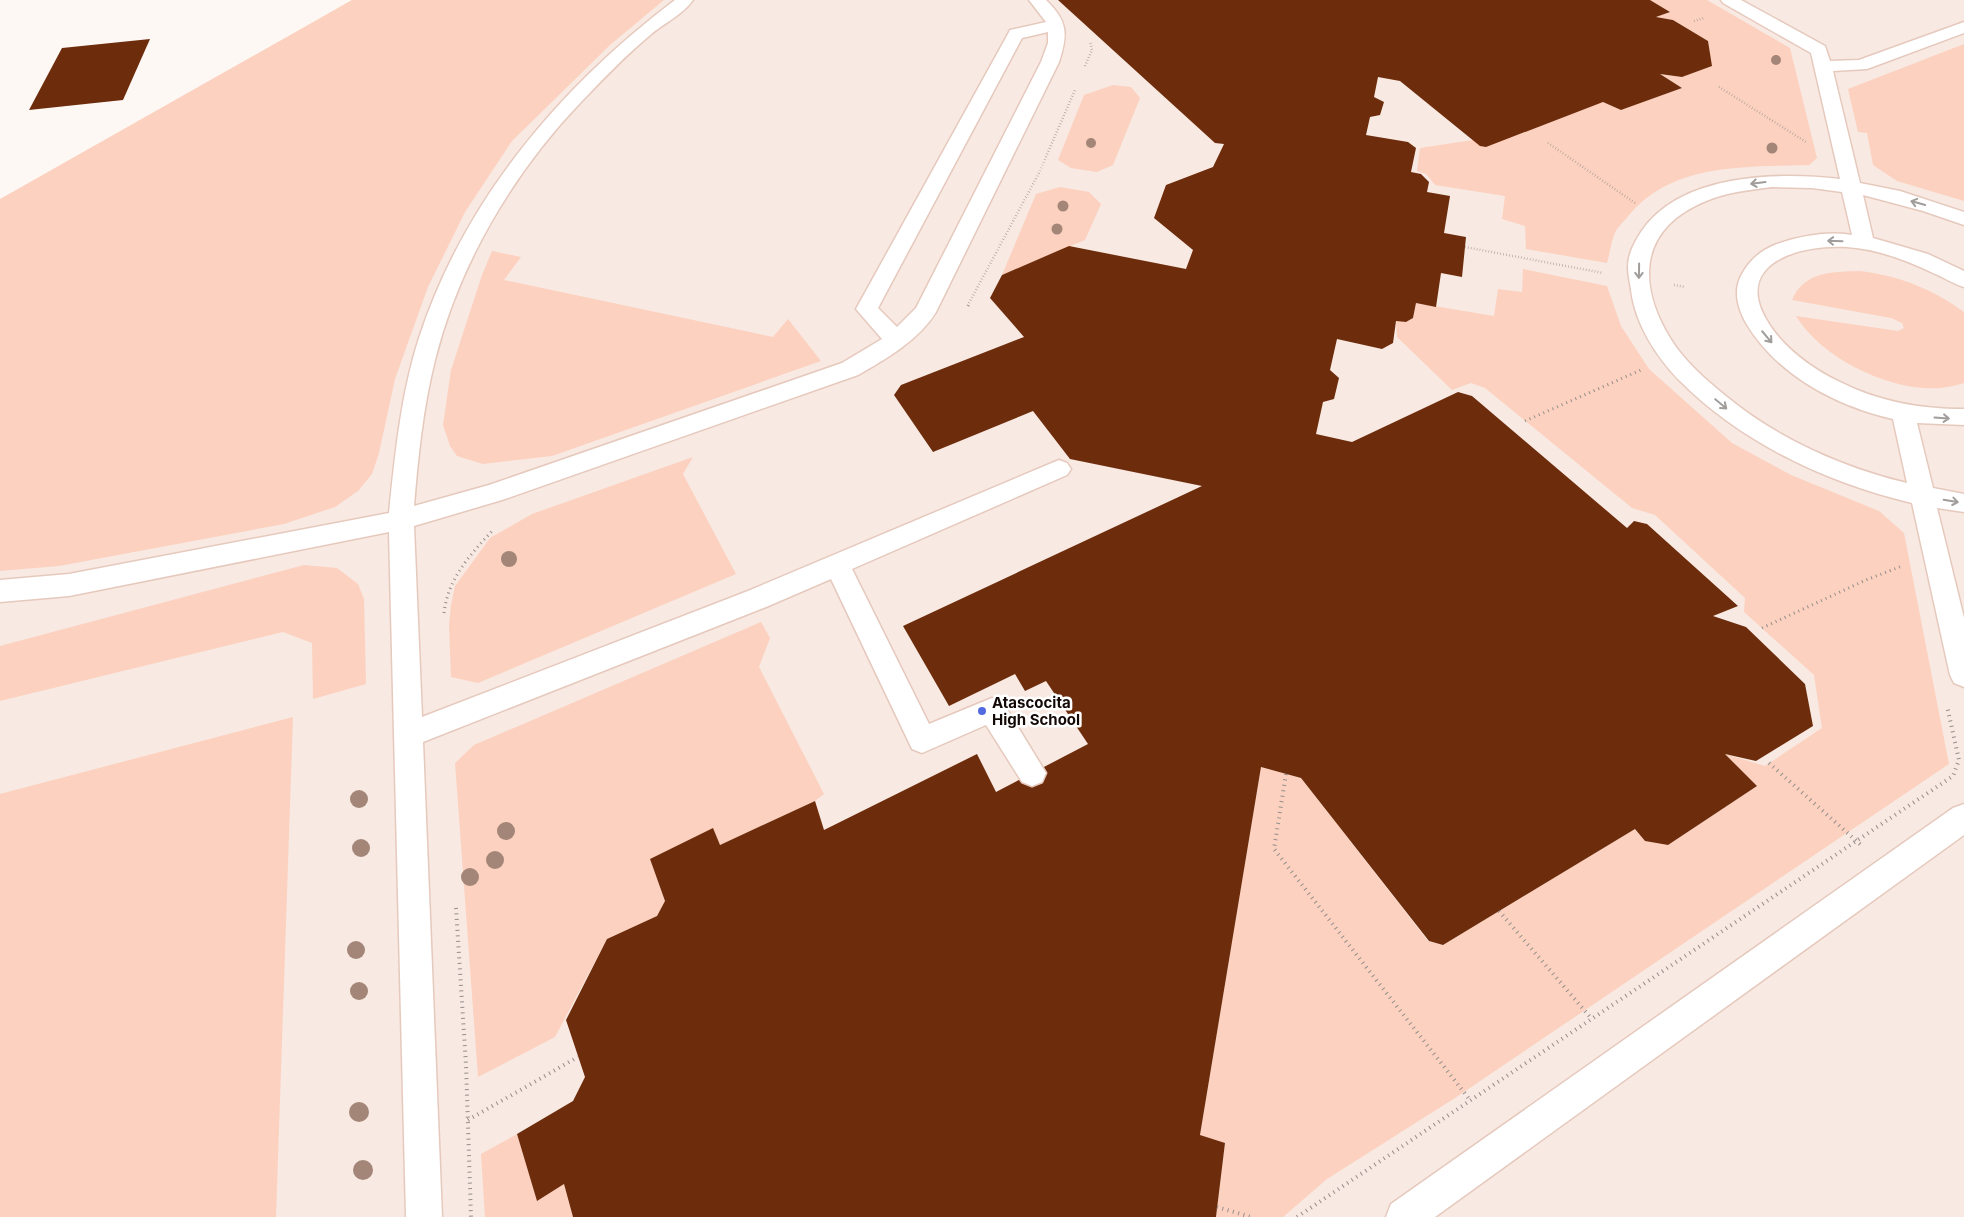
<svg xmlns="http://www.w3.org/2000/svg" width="1964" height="1217" viewBox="0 0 1964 1217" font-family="Inter,sans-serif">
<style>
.built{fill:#f8e9e2}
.green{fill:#fcd1bf}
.building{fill:#6d2d0c}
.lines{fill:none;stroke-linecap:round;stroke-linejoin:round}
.service-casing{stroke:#e6c9bd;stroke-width:3}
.path-far2{stroke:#958e8b;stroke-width:2.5;stroke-dasharray:0.5 2.5;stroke-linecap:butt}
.path-far1{stroke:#958e8b;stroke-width:3;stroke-dasharray:1 4;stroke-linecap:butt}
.path{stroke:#958e8b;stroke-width:4;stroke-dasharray:1 4.5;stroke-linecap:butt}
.service{fill:#fff;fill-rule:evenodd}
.tree{fill:#a38678}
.oneway{stroke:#a09d9b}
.poi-dot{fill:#516ae0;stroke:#fff;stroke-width:2}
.labels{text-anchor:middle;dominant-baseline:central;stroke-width:5;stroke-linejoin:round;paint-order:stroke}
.poi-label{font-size:15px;font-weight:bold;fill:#120906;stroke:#fff;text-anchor:start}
</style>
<rect width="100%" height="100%" fill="#fef8f5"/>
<polygon class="built" points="352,0 1964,0 1964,1217 0,1217 0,204"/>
<g class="green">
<polygon points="352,0 664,0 610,45 512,141 465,212 428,287 395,379 379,453 372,474 358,491 335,507 284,524 59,566 0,571 0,199"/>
<path d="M1650,0H1707L1790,48L1817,158L1809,165C1747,167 1673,162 1629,215C1625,221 1617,227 1615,233C1611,242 1610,253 1607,263L1526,249L1525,226L1502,219L1505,196L1435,185L1426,174L1417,171L1420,148L1473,140L1603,102L1621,110L1682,88L1660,74L1682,77L1711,66L1708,41L1673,20L1656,17L1670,12Z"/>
<polygon points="1964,44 1964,201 1897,181 1873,165 1867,133 1858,132 1848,89"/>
<polygon points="1113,85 1131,87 1140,98 1113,165 1097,172 1071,168 1058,160 1084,95"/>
<polygon points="1060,187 1089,192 1101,204 1085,240 1002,275 1036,194"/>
<polygon points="492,251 521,257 504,280 773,337 788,319 821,361 552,456 483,464 457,456 450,446 443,425 451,370 482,275"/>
<polygon points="1523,269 1607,286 1621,326 1649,369 1732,443 1791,475 1879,511 1904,533 1949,764 1455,1098 1327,1179 1283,1217 1216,1217 1225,1144 1200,1135 1261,767 1301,778 1428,941 1443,945 1635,829 1645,841 1668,845 1757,786 1725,754 1765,766 1822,728 1814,675 1744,612 1745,598 1655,515 1632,508 1485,388 1471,383 1452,390 1397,337 1396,321 1406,322 1413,318 1416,303 1494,316 1498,289 1522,292"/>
<path d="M1860,271C1900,276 1932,289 1964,312V383C1957,385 1949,387 1941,388C1891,392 1822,359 1796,316L1898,331L1904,328L1902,323L1891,318L1792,300C1804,271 1833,272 1860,271Z"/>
<polygon points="693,457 683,474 736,574 478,683 451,677 449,625 451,605 455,586 490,538 532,514"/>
<polygon points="304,565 337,568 358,584 364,599 366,684 313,699 312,643 283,632 0,701 0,646"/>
<polygon points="761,622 770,638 759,667 824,794 815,801 720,845 650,859 665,901 657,916 607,939 555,1037 478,1077 455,763 474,745"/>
<polygon points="293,717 276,1217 0,1217 0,794"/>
<polygon points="517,1134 537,1200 564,1184 573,1217 485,1217 481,1154"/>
</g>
<g class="building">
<polygon points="1058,0 1650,0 1670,12 1656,17 1673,20 1708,41 1712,66 1682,77 1660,74 1682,88 1621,110 1603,102 1486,147 1480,146 1400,81 1378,77 1374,97 1384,102 1380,115 1370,117 1366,135 1408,142 1416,148 1411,172 1421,174 1429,182 1427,192 1450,196 1444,233 1466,237 1462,277 1441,273 1436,307 1416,303 1413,318 1406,322 1396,321 1393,343 1382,349 1337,339 1330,370 1339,378 1334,399 1323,402 1316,434 1352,442 1458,392 1472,396 1627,528 1634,521 1647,524 1738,606 1713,616 1746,627 1805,684 1813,726 1756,761 1725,754 1757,786 1668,845 1645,841 1635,829 1443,945 1429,941 1301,778 1261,767 1200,1135 1225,1143 1216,1217 573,1217 564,1184 537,1201 517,1134 573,1101 585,1077 566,1020 607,939 657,916 665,901 650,859 713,828 720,845 815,801 824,830 977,754 996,792 1088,744 1046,681 1025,691 1015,674 949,706 903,626 1202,486 1070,459 1033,411 933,452 894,395 901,385 1024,337 990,298 1002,275 1069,246 1186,269 1193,250 1154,218 1166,185 1213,167 1224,144 1215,143"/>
<polygon points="150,39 123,100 29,110 62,48"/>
</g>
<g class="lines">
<defs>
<g id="service">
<path d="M675,0H693C683,15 662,24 649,36C625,56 603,79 581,102C513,173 459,264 435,360C423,408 418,457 414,506L489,485L842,363L882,339L856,309L1008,34L1010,30L1046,22L1029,0H1046C1068,21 1068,34 1059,62L936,312C919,340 886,359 858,375L502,500L414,526L422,717L748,591L1059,460L1067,463L1071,469L1067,475L852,569L929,724L992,698L1002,701L1046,773L1042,782L1032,786L1022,782L986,725L922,753L912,749L831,579L766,607L423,742L442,1217H406L389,532L69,596L0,602V580L69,574L389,513C395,454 401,394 419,338C464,200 560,87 675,0ZM1048,32V43L1041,62L916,308L897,327L878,308L1022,38Z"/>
<path d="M1721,0H1741L1825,46L1830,61L1859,60L1964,22V33L1867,69L1833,71L1860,183L1900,191L1964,212V225L1923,211L1863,195L1873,238L1928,254L1964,271V287C1953,284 1944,277 1933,273C1906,260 1877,249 1847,247C1804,244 1733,261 1766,319C1781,346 1812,369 1840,382C1880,402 1920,409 1964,409V425L1917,423L1933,488L1964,494V512L1937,508L1964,618V687L1954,683L1950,675L1912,503C1827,483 1742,443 1680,381C1656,357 1635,323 1631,290C1630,282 1628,275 1628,267C1628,254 1634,243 1641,232C1680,173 1778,172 1840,179L1811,53L1723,3ZM1772,187L1812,188L1842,192L1852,235C1827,231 1801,236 1777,244C1761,250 1749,260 1741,276C1733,291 1738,309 1746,323C1777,375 1836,406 1893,419L1907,483C1844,468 1778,439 1727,397C1706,380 1684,361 1670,338C1636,282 1640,228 1706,201C1727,192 1749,190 1772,187Z"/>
<polygon points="1964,804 1964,835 1435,1217 1386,1217 1391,1204 1953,808"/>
</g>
</defs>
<use href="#service" class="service-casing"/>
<g class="path-far2">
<polyline points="1694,21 1704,18"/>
<polyline points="1085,66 1092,50 1090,41"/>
<polyline points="1719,87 1806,142"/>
<polyline points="1548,143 1635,203"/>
<polyline points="1465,247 1603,273"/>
<polyline points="1674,285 1685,287"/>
<polyline points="969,303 1039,173 1075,90"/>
</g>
<g class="path-far1">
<polyline points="968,306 970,302"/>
<polyline points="1525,421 1641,370"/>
<path d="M444,613C448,578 470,555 493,530"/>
<polyline points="1762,628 1866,580 1902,566"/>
</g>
<g class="path">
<polyline points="1769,763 1861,845"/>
<polyline points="1286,774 1274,849 1470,1100"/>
<polyline points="456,908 466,1065 471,1217"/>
<polyline points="1499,911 1591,1018"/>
<polyline points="468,1120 578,1057"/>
<polyline points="1217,1207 1251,1217"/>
<polyline points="1297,1217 1953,776 1959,760 1947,706"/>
</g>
<use href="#service" class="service"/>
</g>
<g class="tree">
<circle cx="1776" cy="60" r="5"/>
<circle cx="1091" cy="143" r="5"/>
<circle cx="1772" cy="148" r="5.5"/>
<circle cx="1063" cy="206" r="5.5"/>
<circle cx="1057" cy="229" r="5.5"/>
<circle cx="509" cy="559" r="8"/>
<circle cx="359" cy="799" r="9"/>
<circle cx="506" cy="831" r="9"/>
<circle cx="361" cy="848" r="9"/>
<circle cx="495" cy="860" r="9"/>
<circle cx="470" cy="877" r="9"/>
<circle cx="356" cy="950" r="9"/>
<circle cx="359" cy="991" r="9"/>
<circle cx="359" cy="1112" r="10"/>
<circle cx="363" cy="1170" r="10"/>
</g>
<defs><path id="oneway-shaft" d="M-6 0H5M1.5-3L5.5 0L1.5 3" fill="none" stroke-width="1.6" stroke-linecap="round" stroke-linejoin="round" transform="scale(1.25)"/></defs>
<g class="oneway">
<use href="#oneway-shaft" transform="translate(1758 183) rotate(173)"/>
<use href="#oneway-shaft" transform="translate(1918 203) rotate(-164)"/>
<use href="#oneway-shaft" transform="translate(1835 241) rotate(-178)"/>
<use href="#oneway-shaft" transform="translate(1639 271) rotate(91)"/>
<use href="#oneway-shaft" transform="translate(1767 337) rotate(50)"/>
<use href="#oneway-shaft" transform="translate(1721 404) rotate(40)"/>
<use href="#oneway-shaft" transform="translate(1942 418) rotate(4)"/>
<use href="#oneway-shaft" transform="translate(1951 501) rotate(9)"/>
</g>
<circle class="poi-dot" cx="982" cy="711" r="5"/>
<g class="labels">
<g class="poi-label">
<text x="992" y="702">Atascocita<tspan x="992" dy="17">High School</tspan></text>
</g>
</g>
</svg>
